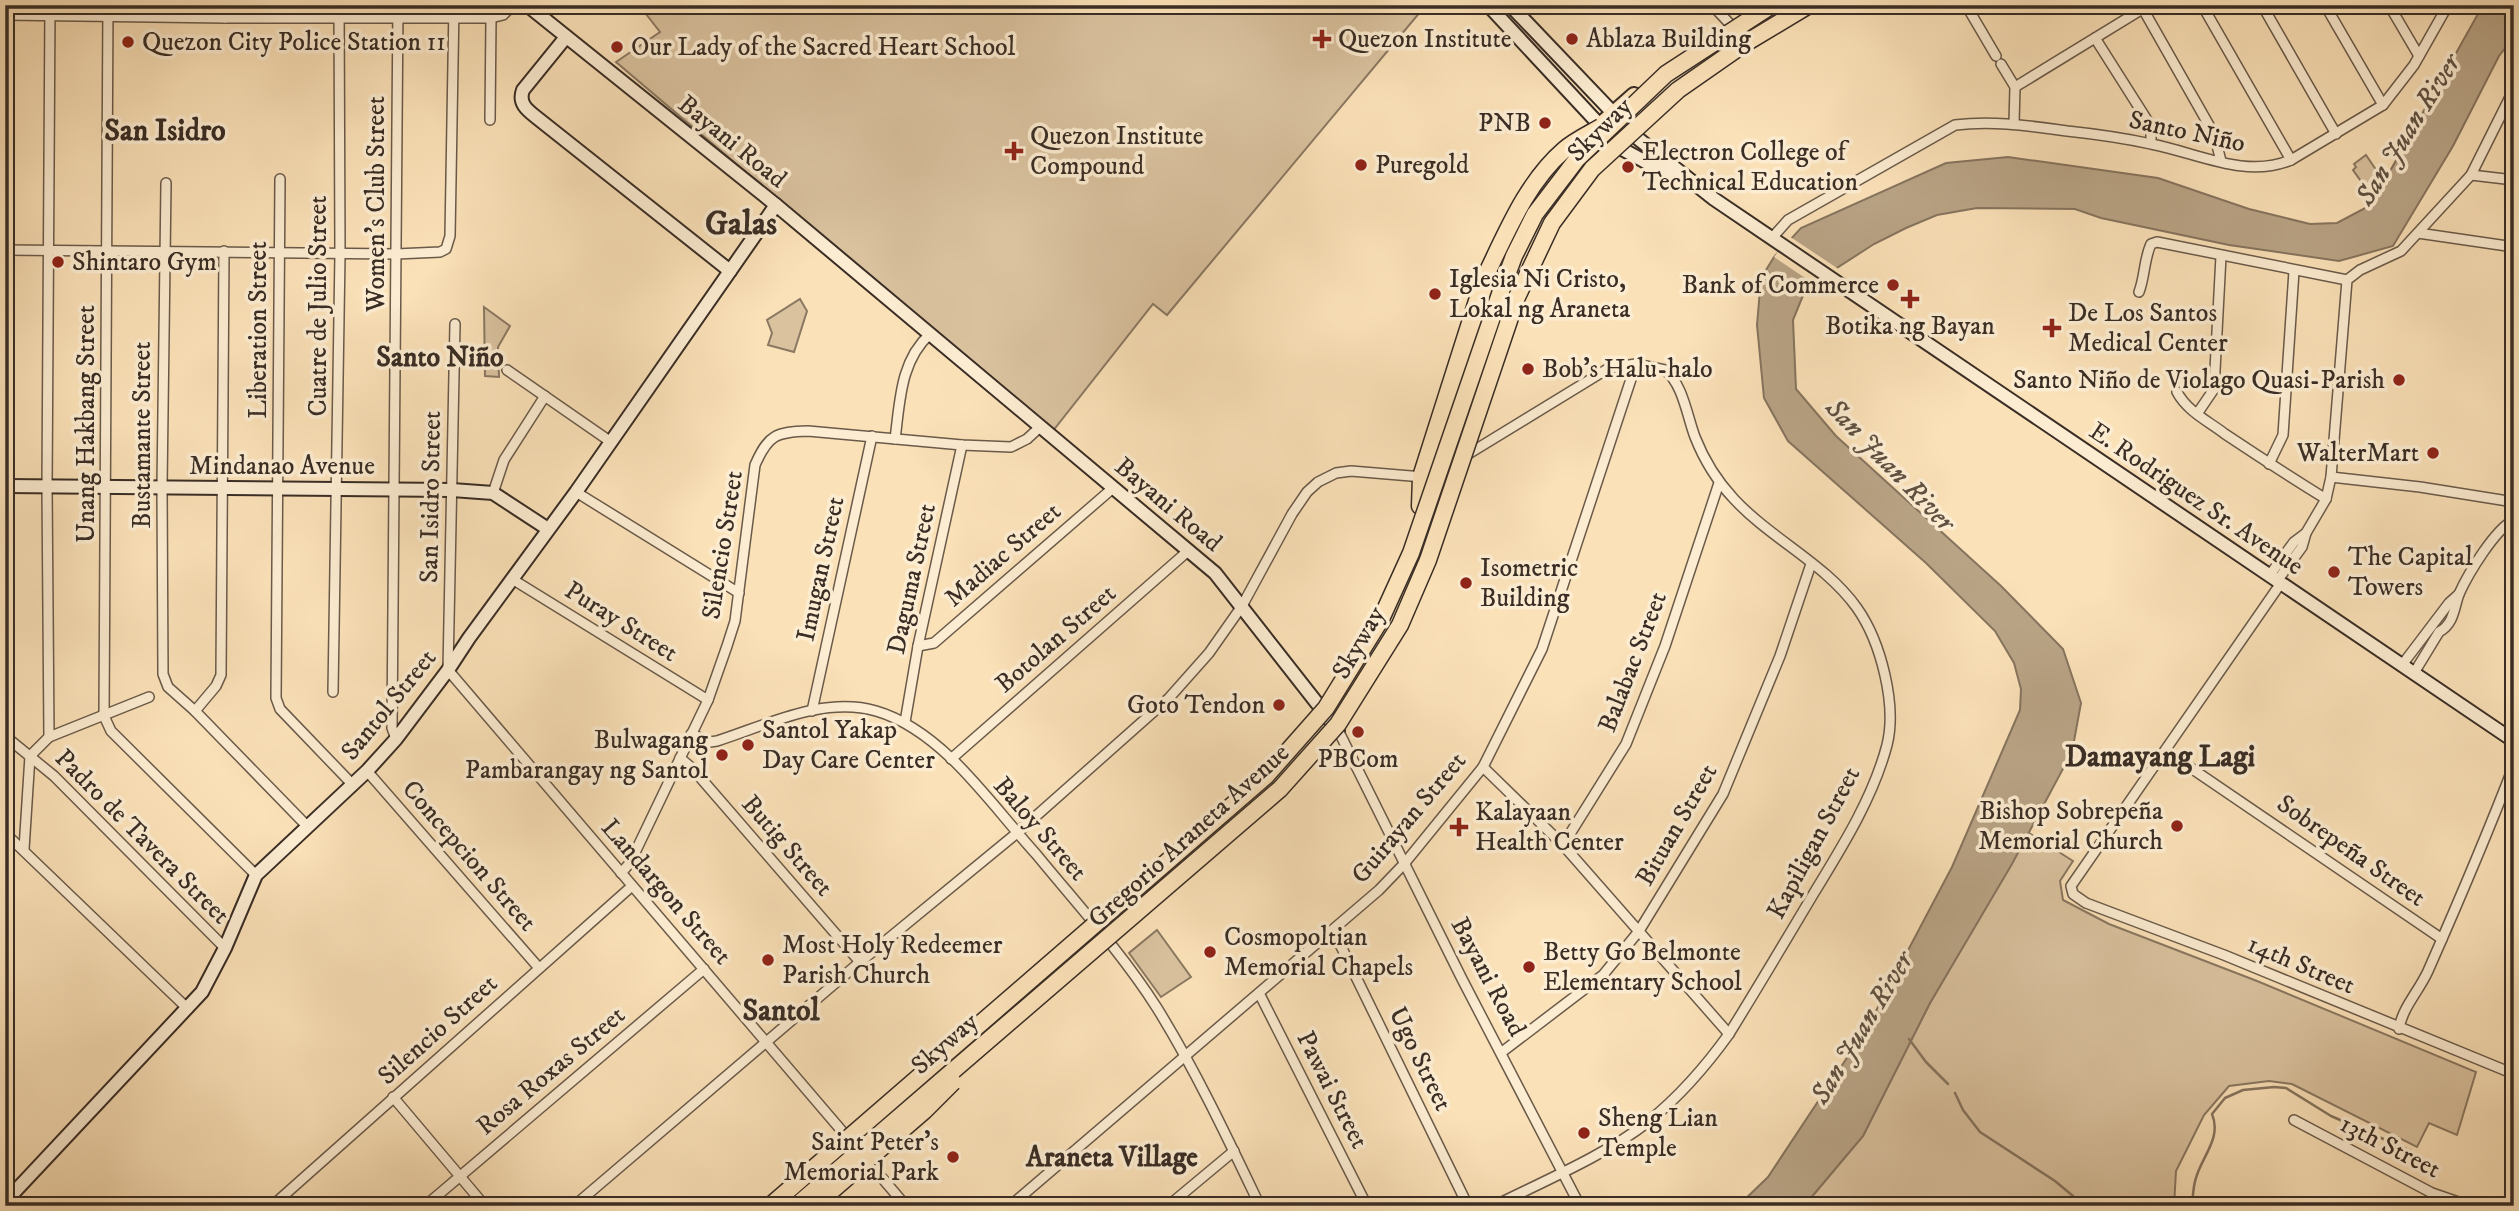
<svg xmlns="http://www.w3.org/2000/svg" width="2519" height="1211" viewBox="0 0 2519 1211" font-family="'IM FELL DW Pica',serif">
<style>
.green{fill:#dac29f;stroke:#8a7862;stroke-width:2}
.water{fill:#b9a486;stroke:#86745f;stroke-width:2}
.pier{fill:#fbe1b8}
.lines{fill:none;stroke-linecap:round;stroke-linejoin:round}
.stream{stroke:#86745f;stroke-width:2.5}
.street-casing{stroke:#6a5a4a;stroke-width:12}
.secondary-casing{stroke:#392d25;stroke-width:16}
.primary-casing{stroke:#392d25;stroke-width:18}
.highway-casing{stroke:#392d25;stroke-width:19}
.street{stroke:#fcecd1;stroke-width:9}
.secondary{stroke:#fcecd1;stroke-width:12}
.primary{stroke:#fbe1b8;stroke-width:14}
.highway{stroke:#fbe1b8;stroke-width:16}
.highway-bridge-casing{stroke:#392d25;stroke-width:19;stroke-linecap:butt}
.highway-bridge{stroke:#fbe1b8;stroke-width:16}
.poi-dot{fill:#8f2418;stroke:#fcecd1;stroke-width:2.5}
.labels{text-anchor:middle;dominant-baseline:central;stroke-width:7;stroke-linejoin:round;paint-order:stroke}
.poi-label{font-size:26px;fill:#392d25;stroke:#fcecd1;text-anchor:start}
.street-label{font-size:26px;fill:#392d25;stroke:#fcecd1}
.water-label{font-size:28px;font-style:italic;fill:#5f5142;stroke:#fcecd1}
.neighbourhood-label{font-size:28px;font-weight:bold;fill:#392d25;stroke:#fcecd1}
.quarter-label{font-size:30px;font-weight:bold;fill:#392d25;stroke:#fcecd1}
.district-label{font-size:33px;font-weight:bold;fill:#392d25;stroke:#fcecd1}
</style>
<rect width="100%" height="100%" fill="#fbe1b8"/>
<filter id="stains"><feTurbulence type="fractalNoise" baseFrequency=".00286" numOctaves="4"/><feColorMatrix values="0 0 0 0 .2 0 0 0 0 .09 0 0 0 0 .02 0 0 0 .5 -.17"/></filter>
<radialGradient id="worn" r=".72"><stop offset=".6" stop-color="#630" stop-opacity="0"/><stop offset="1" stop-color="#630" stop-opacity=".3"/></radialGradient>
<g class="green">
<polygon points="639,5 1426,5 1167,315 1153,304 1052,432 616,62 660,32"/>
<polygon points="2366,155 2383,180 2368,191 2353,170 2356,167 2354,164"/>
<polygon points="800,299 807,311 794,352 768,345 772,333 767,320"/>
<polygon points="484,307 510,326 498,347 499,377 485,376"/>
<polygon points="2029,833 2073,861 2060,881 2063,900 2109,924 2257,981 2476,1072 2457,1135 2429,1123 2417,1147 2292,1084 2269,1081 2229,1086 2204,1115 2176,1171 2174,1206 1804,1206 1863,1136 1930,1003"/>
<polygon points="1157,930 1191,977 1161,997 1129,953"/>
</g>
<polygon class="water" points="2483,5 2514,5 2514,37 2499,56 2453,146 2393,246 2339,261 2229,245 2101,218 2075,209 1977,208 1937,215 1906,228 1874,244 1806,288 1793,320 1796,389 1836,436 2001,586 2063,649 2081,703 2072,752 2012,864 1930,1003 1863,1136 1804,1206 1738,1206 1768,1177 1868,1026 1952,867 2020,710 2021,689 2014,663 1995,631 1926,563 1788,441 1764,398 1757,325 1761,278 1774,257 1801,228 1946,163 2008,157 2158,178 2249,209 2310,224 2337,223 2371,205"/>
<polygon class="pier" points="1789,236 1840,270 1838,273 1817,286 1774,257"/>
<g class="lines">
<g class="stream">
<polyline points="1909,1039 1926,1062 1948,1084"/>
<polyline points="1955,1093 1963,1110 1980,1132 2055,1181 2085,1206"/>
<path d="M2192,1206C2193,1197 2193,1186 2196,1178C2202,1156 2222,1138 2212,1114L2225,1098L2243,1090L2274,1087L2286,1088L2331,1116L2413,1152"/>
</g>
<defs>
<g id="street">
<polyline points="108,5 104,716 111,731 256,875"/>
<polyline points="1712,5 1730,24"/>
<polyline points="1966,5 1996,56"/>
<polyline points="2202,5 2291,160"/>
<polyline points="2262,5 2336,134"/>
<polyline points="2325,5 2383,105"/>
<polyline points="2389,5 2419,56"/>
<polyline points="2143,9 2214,134 2221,161"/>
<polyline points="5,15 225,18 491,18 503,15 513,5"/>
<polyline points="225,18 225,5"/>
<polyline points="2095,38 2147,120 2151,133 2151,143"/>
<polyline points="2001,64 2015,87 2014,123"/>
<polyline points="2015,87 2149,5"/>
<polyline points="490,120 491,18"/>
<polyline points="2471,175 2514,180"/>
<polyline points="280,179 276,698 280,709 353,785"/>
<polyline points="166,183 162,487 163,674 168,687 195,711 308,827"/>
<polyline points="2418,233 2514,247"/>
<path d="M1771,239L1788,220L1955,125C1993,120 2030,126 2067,131C2095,134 2124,138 2151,144C2198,153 2245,179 2291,160L2383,105L2414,65L2448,5"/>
<polyline points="5,250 396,254 440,252 446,249 450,236 454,5"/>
<path d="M2139,292C2145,276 2144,259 2151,244L2157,242L2347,280"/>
<polyline points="455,324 448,670 906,1206"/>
<polyline points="507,370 611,442"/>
<path d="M2177,392C2187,411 2208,421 2225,434C2258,456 2292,478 2326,499"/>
<polyline points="2197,414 2214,389 2221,256"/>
<path d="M895,439C900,402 900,361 930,334"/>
<path d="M1470,453L1609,368L1636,364L1665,370C1683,384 1687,416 1695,437C1704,460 1717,481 1734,499C1771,539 1826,564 1857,608C1881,642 1897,705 1887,745C1873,798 1842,847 1814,893C1786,940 1758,987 1729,1034C1706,1066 1680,1096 1649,1121C1608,1154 1542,1182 1494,1206"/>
<polyline points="2269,464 2283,435 2294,271"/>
<polyline points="2331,477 2420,487 2514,502"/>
<polyline points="576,492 739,593"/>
<polyline points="493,493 504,460 545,396"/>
<polyline points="2269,576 2294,542 2306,533"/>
<polyline points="512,579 708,700"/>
<polyline points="2277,581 2302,547 2306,533 2326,499 2331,477 2347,280 2360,270 2401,251 2471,175 2514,89"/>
<polyline points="2281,583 2071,886 2073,894 2086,903 2224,955 2514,1074"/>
<polyline points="918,646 934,643 1113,488"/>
<polyline points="2402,665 2449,603 2459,594"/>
<path d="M2414,673L2439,632C2454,624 2454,608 2459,594C2468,574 2495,529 2514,520"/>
<polyline points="333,692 340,254 339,5"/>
<polyline points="195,711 216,686 221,675 224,251"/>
<polyline points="812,711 872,436"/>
<polyline points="905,722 918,646 962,445"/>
<polyline points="1338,730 1462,979 1580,1206"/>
<path d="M691,734L710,742L717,741C767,725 823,696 876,711C904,719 931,739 952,759C982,788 1008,823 1036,854C1077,904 1122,953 1157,1008C1196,1071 1228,1139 1260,1206"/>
<polyline points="5,736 54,776 225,948"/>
<polyline points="49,737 47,487 50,5"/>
<polyline points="396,739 392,728 398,5"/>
<polyline points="2166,751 2442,939"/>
<polyline points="680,758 692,768 860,962"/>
<polyline points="951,759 1188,551"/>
<polyline points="1483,767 1563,845 1729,1034"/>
<polyline points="367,771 539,968"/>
<polyline points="5,833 188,1009"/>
<polyline points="1563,845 1626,744 1665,646 1719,483"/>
<polyline points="24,849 30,756 49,737 149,697"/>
<path d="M621,873L630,863L708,700L727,646L735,621L755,465C768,435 776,432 808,431L962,445L1011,447L1027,439L1040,427"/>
<polyline points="1333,930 1468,1206"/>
<polyline points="1259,993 1367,1206"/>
<path d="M2399,1029C2402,1008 2419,991 2428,971C2458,903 2487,835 2514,765"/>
<polyline points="1502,1052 1603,975 1639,931 1723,794 1780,656 1811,564"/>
<polyline points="393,1097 485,1206"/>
<polyline points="2294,1120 2432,1193 2470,1206"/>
<polyline points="272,1206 632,886"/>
<polyline points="425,1206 704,969"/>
<polyline points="574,1206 860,962 1017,833 1169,698 1209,653 1242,606 1292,514 1307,492 1318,482 1336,473 1351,471 1423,477"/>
<polyline points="1010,1206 1379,890 1404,864 1483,767 1542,649 1636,364"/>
<polyline points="1168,1206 1234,1151"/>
</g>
<g id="secondary">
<polyline points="527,5 776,205 1215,573 1338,730"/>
<polyline points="1488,5 1622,149 1686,184"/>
<polyline points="1510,5 1636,137 1714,199 2514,741"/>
<path d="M566,37L523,90C518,103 527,110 536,117L730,271"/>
<polyline points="5,486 452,490 493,493 548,529"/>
<polyline points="5,1202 202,992 225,948 256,875 367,771 396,739 448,670 469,638 576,492 776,205"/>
</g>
<g id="primary">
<polyline points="1592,132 1634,95"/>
<polyline points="1457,397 1494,283 1516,236"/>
</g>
<polyline id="highway" points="1420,506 1421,477 1484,279"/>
</defs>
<use href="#street" class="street-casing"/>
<use href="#secondary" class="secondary-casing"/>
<use href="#primary" class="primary-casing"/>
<use href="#highway" class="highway-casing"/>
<use href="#street" class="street"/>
<use href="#secondary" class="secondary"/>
<use href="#primary" class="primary"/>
<use href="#highway" class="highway"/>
<defs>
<g id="highway-bridge">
<path d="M1484,279C1506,234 1526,183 1564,150C1574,141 1589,134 1601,127"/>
<polyline points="770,1206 1266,776 1326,708 1381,619 1411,553 1501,291 1514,256 1535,214 1577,159 1666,74 1772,5"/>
<polyline points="796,1206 1280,789 1338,724 1400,625 1428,560 1517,297 1552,223 1592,169 1678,90 1744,44 1809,5"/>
<polyline points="814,1206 924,1111 953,1082"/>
</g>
</defs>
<use href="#highway-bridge" class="highway-bridge-casing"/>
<use href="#highway-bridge" class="highway-bridge"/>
</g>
<g class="poi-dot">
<path d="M1318.5 28.5h7v7h7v7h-7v7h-7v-7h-7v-7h7z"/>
<circle cx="1572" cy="39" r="7"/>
<circle cx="128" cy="42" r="7"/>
<circle cx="617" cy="47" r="7"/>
<circle cx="1545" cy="123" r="7"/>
<path d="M1010.5 140.5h7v7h7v7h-7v7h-7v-7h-7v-7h7z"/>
<circle cx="1361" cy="165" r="7"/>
<circle cx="1628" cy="167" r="7"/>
<circle cx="58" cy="262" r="7"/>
<circle cx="1893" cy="285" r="7"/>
<circle cx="1435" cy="294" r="7"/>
<path d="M1906.5 288.5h7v7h7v7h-7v7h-7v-7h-7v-7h7z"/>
<path d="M2048.5 317.5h7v7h7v7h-7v7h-7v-7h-7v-7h7z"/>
<circle cx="1528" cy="369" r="7"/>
<circle cx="2399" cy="380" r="7"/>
<circle cx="2433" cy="453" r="7"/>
<circle cx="2334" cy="572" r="7"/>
<circle cx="1466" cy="583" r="7"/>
<circle cx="1279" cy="705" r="7"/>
<circle cx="1358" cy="732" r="7"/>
<circle cx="748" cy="745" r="7"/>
<circle cx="722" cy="755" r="7"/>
<circle cx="2177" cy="826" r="7"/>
<path d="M1455.5 816.5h7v7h7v7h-7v7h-7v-7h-7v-7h7z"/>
<circle cx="1210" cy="952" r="7"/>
<circle cx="768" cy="960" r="7"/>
<circle cx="1529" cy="967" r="7"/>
<circle cx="1584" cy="1133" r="7"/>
<circle cx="953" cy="1157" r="7"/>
</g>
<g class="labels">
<g class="poi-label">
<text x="1338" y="39">Quezon Institute</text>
<text x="1586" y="39">Ablaza Building</text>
<text x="142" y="42">Quezon City Police Station 11</text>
<text x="631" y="47">Our Lady of the Sacred Heart School</text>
<text x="1531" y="123" text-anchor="end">PNB</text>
<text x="1030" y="136">Quezon Institute<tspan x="1030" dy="30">Compound</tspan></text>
<text x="1642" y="152">Electron College of<tspan x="1642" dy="30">Technical Education</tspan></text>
<text x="1375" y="165">Puregold</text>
<text x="72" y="262">Shintaro Gym</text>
<text x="1449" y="279">Iglesia Ni Cristo,<tspan x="1449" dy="30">Lokal ng Araneta</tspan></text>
<text x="1879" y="285" text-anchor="end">Bank of Commerce</text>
<text x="2068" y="313">De Los Santos<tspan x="2068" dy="30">Medical Center</tspan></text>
<text x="1910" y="326" text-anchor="middle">Botika ng Bayan</text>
<text x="1542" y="369">Bob's Halu-halo</text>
<text x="2385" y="380" text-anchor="end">Santo Niño de Violago Quasi-Parish</text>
<text x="2419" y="453" text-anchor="end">WalterMart</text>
<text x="2348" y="557">The Capital<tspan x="2348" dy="30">Towers</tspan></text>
<text x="1480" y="568">Isometric<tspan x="1480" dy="30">Building</tspan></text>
<text x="1265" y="705" text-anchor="end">Goto Tendon</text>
<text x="762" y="730">Santol Yakap<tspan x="762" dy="30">Day Care Center</tspan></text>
<text x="708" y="740" text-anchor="end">Bulwagang<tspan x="708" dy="30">Pambarangay ng Santol</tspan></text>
<text x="1358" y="759" text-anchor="middle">PBCom</text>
<text x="2163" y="811" text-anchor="end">Bishop Sobrepeña<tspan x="2163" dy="30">Memorial Church</tspan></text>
<text x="1475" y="812">Kalayaan<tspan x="1475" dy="30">Health Center</tspan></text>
<text x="1224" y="937">Cosmopoltian<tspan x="1224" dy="30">Memorial Chapels</tspan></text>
<text x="782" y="945">Most Holy Redeemer<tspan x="782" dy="30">Parish Church</tspan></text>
<text x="1543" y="952">Betty Go Belmonte<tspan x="1543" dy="30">Elementary School</tspan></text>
<text x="1598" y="1118">Sheng Lian<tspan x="1598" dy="30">Temple</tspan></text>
<text x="939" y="1142" text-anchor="end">Saint Peter's<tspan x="939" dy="30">Memorial Park</tspan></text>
</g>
<g class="street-label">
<text transform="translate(1600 130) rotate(-45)">Skyway</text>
<text transform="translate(2187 132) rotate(12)">Santo Niño</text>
<text transform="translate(732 142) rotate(39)">Bayani Road</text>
<text transform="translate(376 204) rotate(-90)">Women's Club Street</text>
<text transform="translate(318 306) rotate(-90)">Cuatre de Julio Street</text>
<text transform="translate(258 330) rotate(-90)">Liberation Street</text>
<text transform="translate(86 424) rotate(-90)">Unang Hakbang Street</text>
<text transform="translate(142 435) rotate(-90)">Bustamante Street</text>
<text x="282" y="466">Mindanao Avenue</text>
<text transform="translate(431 497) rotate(-89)">San Isidro Street</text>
<text transform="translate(2196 499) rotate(34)">E. Rodriguez Sr. Avenue</text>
<text transform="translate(1168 505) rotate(40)">Bayani Road</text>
<text transform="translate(723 545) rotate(-81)">Silencio Street</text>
<text transform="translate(1003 555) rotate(-41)">Madiac Street</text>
<text transform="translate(821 569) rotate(-78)">Imugan Street</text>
<text transform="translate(912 579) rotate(-78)">Daguma Street</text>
<text transform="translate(621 622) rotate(32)">Puray Street</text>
<text transform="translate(1056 639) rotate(-41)">Botolan Street</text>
<text transform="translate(1359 643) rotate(-60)">Skyway</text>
<text transform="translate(1633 662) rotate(-69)">Balabac Street</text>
<text transform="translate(389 705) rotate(-51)">Santol Street</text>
<text transform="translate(1409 818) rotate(-50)">Guirayan Street</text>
<text transform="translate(1677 825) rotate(-60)">Bituan Street</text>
<text transform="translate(1040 829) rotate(49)">Baloy Street</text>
<text transform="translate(1189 836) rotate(-42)">Gregorio Araneta Avenue</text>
<text transform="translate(142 837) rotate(45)">Padro de Tavera Street</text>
<text transform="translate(1814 843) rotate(-62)">Kapiligan Street</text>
<text transform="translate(787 846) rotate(49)">Butig Street</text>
<text transform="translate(2351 851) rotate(35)">Sobrepeña Street</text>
<text transform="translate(469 856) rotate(49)">Concepcion Street</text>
<text transform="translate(666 892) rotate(49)">Landargon Street</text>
<text transform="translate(2301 965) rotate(23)">14th Street</text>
<text transform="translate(1488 977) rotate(62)">Bayani Road</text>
<text transform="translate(438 1030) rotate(-42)">Silencio Street</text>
<text transform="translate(945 1044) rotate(-41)">Skyway</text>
<text transform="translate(1420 1059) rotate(64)">Ugo Street</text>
<text transform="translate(551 1071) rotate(-40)">Rosa Roxas Street</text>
<text transform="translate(1332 1090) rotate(63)">Pawai Street</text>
<text transform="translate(2390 1147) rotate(27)">13th Street</text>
</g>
<g class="water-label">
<text transform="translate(2408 130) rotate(-58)">San Juan River</text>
<text transform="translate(1890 465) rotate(46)">San Juan River</text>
<text transform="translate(1862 1028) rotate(-59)">San Juan River</text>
</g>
<g class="neighbourhood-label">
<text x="440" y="357">Santo Niño</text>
<text x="1112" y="1157">Araneta Village</text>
</g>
<g class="quarter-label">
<text x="165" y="131">San Isidro</text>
<text x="2160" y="757">Damayang Lagi</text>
<text x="781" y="1011">Santol</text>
</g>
<g class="district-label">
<text x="741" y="224">Galas</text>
</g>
</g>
<rect width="2519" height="1211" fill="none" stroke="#fbe1b8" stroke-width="28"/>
<rect x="7" y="7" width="2505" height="1197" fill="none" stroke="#392d25" stroke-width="3.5"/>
<rect x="14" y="14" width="2491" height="1183" fill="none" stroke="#392d25" stroke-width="2"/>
<rect width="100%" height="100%" filter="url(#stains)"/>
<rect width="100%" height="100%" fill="url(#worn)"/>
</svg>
